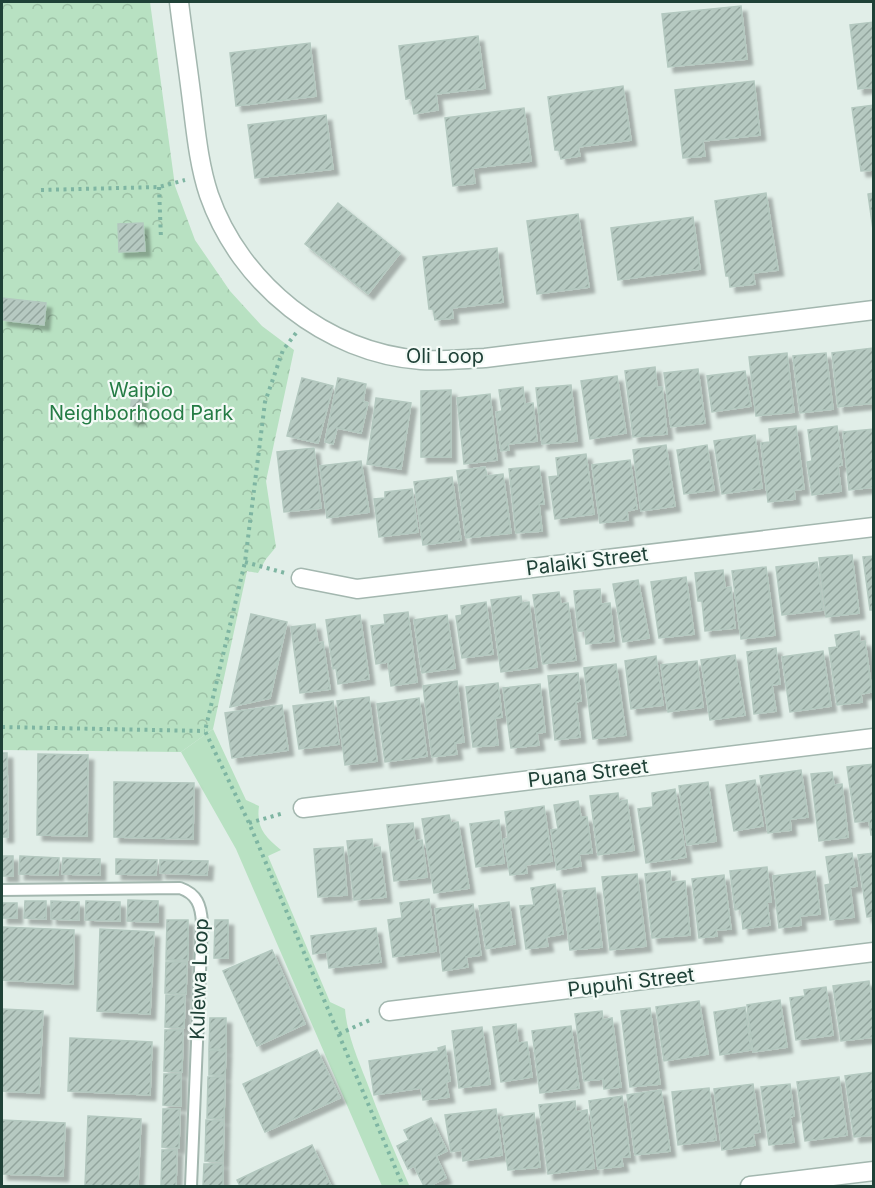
<svg xmlns="http://www.w3.org/2000/svg" width="875" height="1188" viewBox="0 0 875 1188" font-family="Inter,sans-serif">
<style>
.green{fill:#b8e1c2}
.park{fill:url(#park-crowns)}
.building{fill:url(#building-hatch);stroke:#b3c8bf;stroke-width:1.5;filter:url(#shadow)}
.lines{fill:none;stroke-linecap:round;stroke-linejoin:round}
.lane-casing{stroke:#a3b7af;stroke-width:14}
.street-casing{stroke:#a3b7af;stroke-width:21}
.path{stroke:#7eb5a2;stroke-width:4;stroke-dasharray:3 4.5;stroke-linecap:butt}
.lane{stroke:#fff;stroke-width:10}
.street{stroke:#fff;stroke-width:18}
.labels{text-anchor:middle;dominant-baseline:central;stroke-width:4.5;stroke-linejoin:round;paint-order:stroke}
.street-label{font-size:20px;fill:#1f4137;stroke:#f3faf6}
.park-label{font-size:20px;fill:#257c45;stroke:#f3faf6}
</style>
<defs>
<pattern id="park-crowns" width="20" height="18" patternUnits="userSpaceOnUse" patternTransform="scale(1.5)"><rect width="20" height="18" fill="#b8e1c2"/><path d="M2 6a3 3 0 1 1 6 0M12 15a3 3 0 1 1 6 0" fill="none" stroke="#9ec2a7"/></pattern>
<pattern id="building-hatch" width="6" height="6" patternUnits="userSpaceOnUse" patternTransform="scale(1.5)"><rect width="6" height="6" fill="#b6c9c1"/><path d="M-1 1l2-2M0 6l6-6M5 7l2-2" fill="none" stroke="#93a59e"/></pattern>
<filter id="shadow"><feDropShadow dx="5.5" dy="5.5" stdDeviation="1.5" flood-color="#0004"/></filter>
</defs>
<rect width="100%" height="100%" fill="#e1eee8"/>
<path class="green" d="M213,729L246,800L259,806C256,828 265,837 281,850L268,856L330,1002L345,1009C347,1034 357,1057 366,1080C379,1116 394,1150 409,1185L405,1186H382L236,849L181,752Z"/>
<polygon class="park" points="2,2 150,2 175,186 195,240 230,291 262,326 294,350 266,481 276,547 266,559 258,573 247,571 213,729 181,752 2,750"/>
<g class="building">
<polygon points="741,6 747,59 668,67 662,14"/>
<polygon points="874,22 874,87 858,89 850,25"/>
<polygon points="478,36 485,88 436,94 438,110 414,114 411,98 406,99 399,46"/>
<polygon points="310,43 316,96 236,106 230,53"/>
<polygon points="754,81 760,135 703,141 705,156 683,158 675,90"/>
<polygon points="623,86 631,140 578,147 580,156 561,159 559,150 555,150 548,97"/>
<polygon points="874,105 874,170 861,171 852,108"/>
<polygon points="524,108 531,161 473,168 475,183 453,186 445,118"/>
<polygon points="326,115 333,169 255,178 248,125"/>
<polygon points="766,193 778,270 753,273 755,284 730,287 729,276 726,276 715,201"/>
<polygon points="874,193 874,237 868,194"/>
<polygon points="338,203 400,253 368,294 305,244"/>
<polygon points="578,214 589,287 537,294 527,221"/>
<polygon points="693,217 700,269 618,280 611,228"/>
<polygon points="143,223 145,251 119,252 118,224"/>
<polygon points="497,248 503,302 452,308 453,318 435,320 433,309 429,309 423,257"/>
<polygon points="2,298 46,303 44,325 2,320"/>
<polygon points="873,348 874,403 838,407 832,353"/>
<polygon points="787,353 794,412 756,416 749,357"/>
<polygon points="826,353 833,409 800,413 793,356"/>
<polygon points="655,367 657,387 662,387 667,434 633,437 625,371"/>
<polygon points="698,369 705,423 671,427 664,373"/>
<polygon points="745,371 751,406 712,412 707,376"/>
<polygon points="617,376 626,433 590,439 581,381"/>
<polygon points="302,378 333,386 318,443 287,436"/>
<polygon points="338,378 366,384 363,401 368,403 361,433 337,428 333,444 325,442"/>
<polygon points="571,385 577,441 542,444 536,388"/>
<polygon points="523,387 525,404 533,403 537,441 508,444 509,450 501,451 496,412 502,411 499,390"/>
<polygon points="451,390 451,457 421,457 421,391"/>
<polygon points="490,394 497,460 464,464 457,398"/>
<polygon points="132,396 142,397 139,420 129,419"/>
<polygon points="376,398 411,403 401,469 367,464"/>
<polygon points="796,426 804,489 794,490 795,499 768,502 761,443 770,442 769,429"/>
<polygon points="837,426 842,465 838,466 841,491 812,495 807,462 812,461 808,430"/>
<polygon points="874,429 874,487 849,490 843,432"/>
<polygon points="755,435 762,488 722,494 714,441"/>
<polygon points="666,445 675,506 641,511 633,450"/>
<polygon points="707,445 714,490 684,494 677,450"/>
<polygon points="314,448 321,508 284,512 277,452"/>
<polygon points="586,454 594,514 555,519 549,477 558,476 556,458"/>
<polygon points="630,460 637,509 627,511 628,520 600,523 592,465"/>
<polygon points="361,461 369,512 327,518 320,466"/>
<polygon points="539,466 544,504 539,504 542,531 516,533 509,469"/>
<polygon points="485,467 487,476 503,474 511,533 466,538 457,471"/>
<polygon points="452,477 461,540 423,545 414,482"/>
<polygon points="412,489 418,532 379,537 374,499 385,498 385,492"/>
<polygon points="852,555 859,613 826,617 819,558"/>
<polygon points="874,556 874,610 870,610 863,557"/>
<polygon points="817,562 823,610 782,615 776,567"/>
<polygon points="766,567 775,635 741,639 732,571"/>
<polygon points="723,570 725,588 731,587 735,628 705,631 702,601 698,601 695,573"/>
<polygon points="686,577 694,634 659,638 651,582"/>
<polygon points="638,580 649,638 623,642 613,584"/>
<polygon points="600,589 601,604 610,603 614,641 586,644 585,631 578,631 574,591"/>
<polygon points="559,592 561,604 568,603 576,660 543,664 533,595"/>
<polygon points="521,596 522,603 529,602 537,667 501,672 491,600"/>
<polygon points="486,602 493,654 462,658 456,616 462,615 461,606"/>
<polygon points="408,612 417,682 391,686 388,662 376,664 371,626 385,624 384,615"/>
<polygon points="251,614 287,622 270,698 230,707"/>
<polygon points="360,615 369,679 338,684 336,668 333,669 326,620"/>
<polygon points="447,615 455,668 422,673 414,620"/>
<polygon points="315,624 318,643 323,642 330,689 300,693 291,627"/>
<polygon points="859,631 860,642 865,641 872,692 861,694 862,702 837,705 829,648 837,647 835,635"/>
<polygon points="776,648 780,684 772,685 776,711 754,714 747,652"/>
<polygon points="823,651 831,706 790,712 782,657"/>
<polygon points="735,655 745,715 710,720 701,660"/>
<polygon points="656,656 663,705 631,709 625,661"/>
<polygon points="697,661 703,707 668,712 661,665"/>
<polygon points="616,664 626,735 593,739 584,668"/>
<polygon points="578,673 581,701 576,702 580,737 555,740 548,676"/>
<polygon points="457,681 464,742 455,743 457,754 432,757 423,686"/>
<polygon points="498,683 502,717 495,718 498,745 473,747 466,687"/>
<polygon points="540,684 545,732 537,733 539,745 511,748 503,688"/>
<polygon points="369,697 377,761 345,765 337,701"/>
<polygon points="419,698 427,756 385,762 377,704"/>
<polygon points="333,701 339,744 299,749 293,706"/>
<polygon points="282,705 288,750 232,758 225,713"/>
<polygon points="2,753 7,753 8,837 2,837"/>
<polygon points="38,754 88,755 87,836 37,835"/>
<polygon points="874,764 874,835 871,835 869,821 855,822 847,767"/>
<polygon points="801,770 808,817 790,819 791,830 768,833 760,776"/>
<polygon points="832,772 834,785 842,784 848,837 819,841 811,774"/>
<polygon points="755,780 763,826 734,831 726,785"/>
<polygon points="114,782 194,783 193,839 114,837"/>
<polygon points="708,782 716,841 687,845 679,786"/>
<polygon points="675,789 686,857 646,863 638,809 653,807 652,793"/>
<polygon points="618,793 619,801 627,800 634,850 598,855 590,796"/>
<polygon points="578,801 581,817 587,817 592,853 579,854 581,866 557,870 551,830 558,829 554,805"/>
<polygon points="544,806 552,861 526,865 527,873 510,875 504,839 508,838 505,812"/>
<polygon points="449,815 451,823 458,822 469,888 434,893 422,819"/>
<polygon points="499,820 504,863 476,867 470,824"/>
<polygon points="413,823 415,841 422,840 427,877 394,881 387,825"/>
<polygon points="372,839 373,848 380,847 386,897 354,900 347,841"/>
<polygon points="343,847 347,895 318,897 314,849"/>
<polygon points="852,853 857,886 850,887 854,917 830,920 825,885 830,884 826,857"/>
<polygon points="874,853 874,916 867,917 858,855"/>
<rect x="2" y="856" width="11" height="20"/>
<polygon points="20,856 59,858 58,875 19,874"/>
<polygon points="63,858 100,859 100,875 62,874"/>
<polygon points="116,859 157,860 156,875 116,874"/>
<polygon points="160,860 208,861 207,875 160,873"/>
<polygon points="767,867 771,902 767,902 770,925 743,929 741,909 735,910 730,871"/>
<polygon points="670,871 671,882 685,881 690,935 652,938 645,874"/>
<polygon points="815,871 820,914 800,916 801,925 779,928 773,876"/>
<polygon points="637,874 646,946 610,950 602,877"/>
<polygon points="724,875 731,929 716,930 717,936 699,938 692,879"/>
<polygon points="555,884 563,934 546,937 548,946 526,949 520,906 534,905 531,888"/>
<polygon points="595,888 602,947 570,950 563,891"/>
<polygon points="429,899 436,951 393,957 388,920 402,918 400,903"/>
<polygon points="128,900 158,901 158,922 127,921"/>
<polygon points="25,901 46,901 46,919 24,918"/>
<polygon points="51,901 79,902 79,920 51,919"/>
<polygon points="86,901 120,902 120,921 85,920"/>
<polygon points="509,902 515,944 486,949 479,906"/>
<rect x="2" y="903" width="15" height="15"/>
<polygon points="473,904 481,955 466,957 468,967 443,971 435,909"/>
<polygon points="167,920 188,920 188,960 166,960"/>
<polygon points="215,920 228,920 228,958 214,958"/>
<polygon points="2,927 74,930 73,984 2,980"/>
<polygon points="376,928 381,962 329,968 327,952 313,954 311,936"/>
<polygon points="100,929 154,932 150,1014 97,1011"/>
<polygon points="272,950 305,1024 257,1046 223,971"/>
<polygon points="166,962 187,962 186,994 165,993"/>
<polygon points="869,981 874,1015 874,1037 841,1041 833,986"/>
<polygon points="826,987 833,1035 796,1040 790,998 805,996 804,990"/>
<polygon points="166,995 185,996 184,1028 165,1027"/>
<polygon points="780,1000 787,1047 753,1052 747,1005"/>
<polygon points="699,1001 708,1054 664,1061 656,1007"/>
<polygon points="745,1007 751,1050 720,1055 714,1012"/>
<polygon points="650,1008 660,1084 630,1087 621,1011"/>
<polygon points="2,1009 43,1011 39,1093 2,1091"/>
<polygon points="602,1011 603,1020 612,1018 621,1087 604,1089 603,1079 584,1081 575,1014"/>
<polygon points="210,1018 226,1018 226,1049 209,1049"/>
<polygon points="516,1024 518,1043 527,1042 532,1077 501,1082 493,1027"/>
<polygon points="571,1026 579,1088 540,1093 532,1031"/>
<polygon points="482,1027 490,1084 459,1088 452,1031"/>
<polygon points="165,1030 183,1030 182,1072 164,1071"/>
<polygon points="70,1038 152,1042 150,1095 68,1091"/>
<polygon points="445,1046 450,1081 446,1082 449,1097 423,1100 421,1088 374,1095 369,1061 439,1051 438,1048"/>
<polygon points="209,1050 226,1051 225,1075 209,1075"/>
<polygon points="317,1050 340,1098 265,1132 243,1084"/>
<polygon points="874,1072 874,1135 854,1137 845,1076"/>
<polygon points="164,1074 181,1074 181,1106 163,1105"/>
<polygon points="208,1077 225,1077 224,1119 207,1118"/>
<polygon points="839,1077 847,1135 805,1141 797,1082"/>
<polygon points="753,1084 760,1132 753,1133 755,1145 722,1150 714,1089"/>
<polygon points="790,1084 794,1116 790,1117 794,1142 769,1145 761,1087"/>
<polygon points="709,1088 716,1140 678,1145 672,1092"/>
<polygon points="661,1090 670,1151 635,1155 627,1095"/>
<polygon points="622,1096 630,1157 621,1157 623,1166 598,1169 589,1101"/>
<polygon points="575,1101 576,1112 587,1110 594,1168 548,1174 539,1105"/>
<polygon points="163,1109 180,1109 179,1148 162,1147"/>
<polygon points="496,1109 502,1155 463,1161 462,1150 451,1152 445,1115"/>
<polygon points="534,1113 540,1167 508,1170 501,1117"/>
<polygon points="88,1116 141,1119 138,1186 85,1186"/>
<polygon points="431,1118 447,1151 436,1156 446,1178 429,1186 424,1186 414,1166 408,1169 397,1146 409,1140 404,1130"/>
<polygon points="2,1120 65,1123 63,1176 2,1174"/>
<polygon points="206,1120 224,1121 223,1162 205,1161"/>
<polygon points="312,1145 331,1186 240,1186 237,1180"/>
<polygon points="162,1150 177,1150 176,1186 161,1186"/>
<polygon points="204,1164 223,1164 223,1186 203,1186"/>
</g>
<g class="lines">
<defs>
<path id="lane" d="M2,890L180,888C197,894 201,905 202,923L191,1186"/>
<g id="street">
<path d="M179,2C183,35 188,68 192,101C196,133 199,165 209,195C240,284 326,353 421,360C442,361 463,359 485,358L874,310"/>
<polyline points="301,578 357,589 874,527"/>
<polyline points="303,808 874,738"/>
<polyline points="389,1011 874,952"/>
<polyline points="750,1186 874,1171"/>
</g>
</defs>
<use href="#lane" class="lane-casing"/>
<use href="#street" class="street-casing"/>
<g class="path">
<polyline points="159,187 161,239"/>
<polyline points="41,190 159,187 185,180"/>
<polyline points="296,333 283,350 265,402 245,562 205,731 249,823 403,1186"/>
<polyline points="245,562 285,573"/>
<polyline points="2,727 205,731"/>
<polyline points="249,823 284,813"/>
<polyline points="339,1034 372,1019"/>
</g>
<use href="#lane" class="lane"/>
<use href="#street" class="street"/>
</g>
<g class="labels">
<g class="street-label">
<text x="445" y="356">Oli Loop</text>
<text transform="translate(587 561) rotate(-7)">Palaiki Street</text>
<text transform="translate(588 773) rotate(-7)">Puana Street</text>
<text transform="translate(199 979) rotate(-88)">Kulewa Loop</text>
<text transform="translate(631 982) rotate(-7)">Pupuhi Street</text>
</g>
<g class="park-label">
<text x="141" y="390">Waipio<tspan x="141" dy="23">Neighborhood Park</tspan></text>
</g>
</g>
<rect width="875" height="1188" fill="none" stroke="#1f4137" stroke-width="6"/>
</svg>
